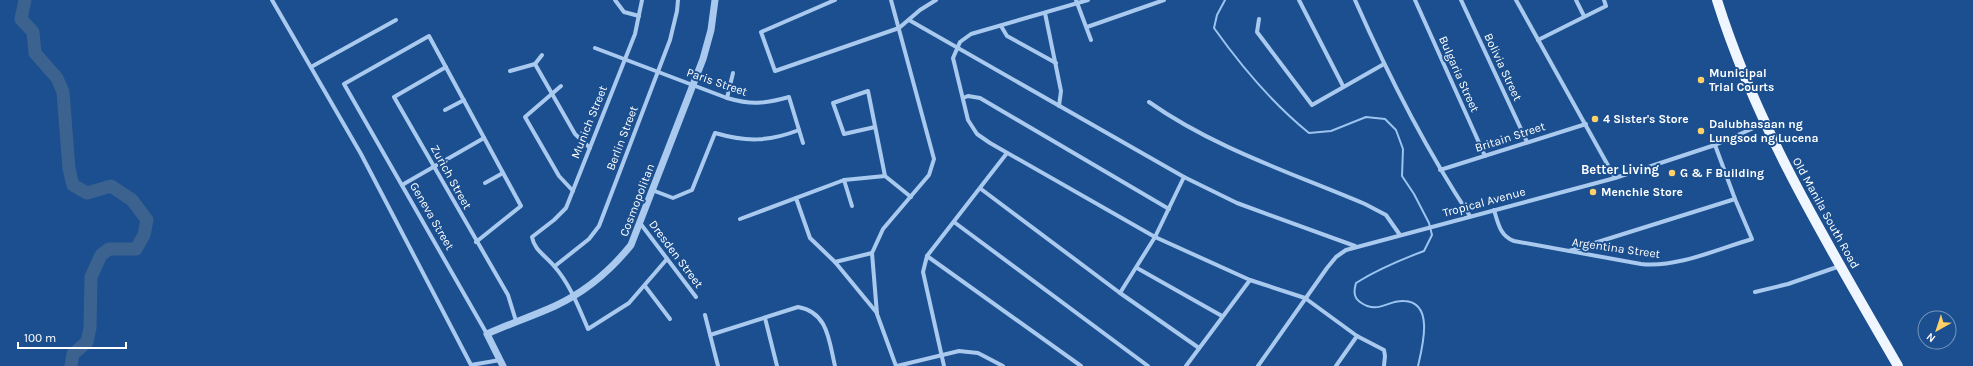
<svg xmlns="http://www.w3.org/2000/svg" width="1973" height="366" viewBox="0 0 1973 366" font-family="Karla,sans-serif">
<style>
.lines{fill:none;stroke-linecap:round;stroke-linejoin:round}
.stream{stroke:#9cc4f0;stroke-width:2}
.river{stroke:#3c6290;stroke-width:13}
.minor{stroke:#a9c9ee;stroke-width:4}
.tertiary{stroke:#a9c9ee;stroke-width:7}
.primary{stroke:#f0f6ff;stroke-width:10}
.poi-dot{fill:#ffd166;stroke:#1b4f8f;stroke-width:1.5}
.labels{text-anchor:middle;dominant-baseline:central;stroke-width:4;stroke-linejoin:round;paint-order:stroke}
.street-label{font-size:12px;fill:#fff;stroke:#1b4f8f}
.poi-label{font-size:12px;font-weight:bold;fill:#fff;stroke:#1b4f8f;text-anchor:start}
.neighbourhood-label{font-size:13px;font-weight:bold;fill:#fff;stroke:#1b4f8f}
</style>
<rect width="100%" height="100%" fill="#1b4f8f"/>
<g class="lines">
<path class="stream" d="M1225,0L1217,15L1214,28C1241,66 1272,103 1309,133L1331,131L1366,117L1385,119L1396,130L1403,149L1402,176L1414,194L1429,223L1432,235L1424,251C1400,260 1378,269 1356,283C1354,290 1353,297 1360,302C1378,315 1387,300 1404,301C1435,302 1422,348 1418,366"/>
<polyline class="river" points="25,0 21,19 33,32 35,53 57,78 63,92 69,169 73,185 87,193 111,186 132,200 147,220 144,235 136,249 109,249 101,255 91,277 90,328 87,342 73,354 71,366"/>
<g class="minor">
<polyline points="272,0 361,154 471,365 500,360"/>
<polyline points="615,0 624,12 639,16"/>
<path d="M642,0L635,34L566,208L554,220L532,237C534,250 546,256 554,266C570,284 579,308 588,329L629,303L667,259"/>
<polyline points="835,0 761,32 775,71 899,28 920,10 936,0"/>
<polyline points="891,0 934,159 929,175 883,229 872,253 877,314 896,366"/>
<polyline points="1076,0 1091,40"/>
<polyline points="1088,0 971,34 960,42 953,58 968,120 977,134 990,143 1155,237 1250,280 1305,298 1357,336 1384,350 1385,356 1384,366"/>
<polyline points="1299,0 1343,86"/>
<path d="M1355,0C1388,75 1425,148 1470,216"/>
<polyline points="1415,0 1485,156"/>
<polyline points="1461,0 1527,142"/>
<polyline points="1516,0 1615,178"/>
<polyline points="1576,0 1584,16"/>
<polyline points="1045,13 1061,91 1059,106"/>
<polyline points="1259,19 1257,32 1312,105 1384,64"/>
<polyline points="909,20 1184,177 1237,203 1355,246"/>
<polyline points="1001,26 1007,36 1056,63"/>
<polyline points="1087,27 1164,0"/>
<polyline points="1538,40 1606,6 1604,0"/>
<path d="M595,48L727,98C751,105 764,104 789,97L803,143"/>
<polyline points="535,64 542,55"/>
<polyline points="311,67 396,20"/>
<polyline points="446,67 394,97 508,295 516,321"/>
<polyline points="510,71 535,64 575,134 590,148"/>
<polyline points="561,86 525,117 559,176 573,191"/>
<polyline points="727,98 733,73"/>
<polyline points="963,98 968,96 980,98 1169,209"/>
<path d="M1149,102C1214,148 1292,173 1365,204L1386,215L1400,235"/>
<polyline points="445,110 464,100"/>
<polyline points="875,127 844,134 833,103 868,91 885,176 911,197"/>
<polyline points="1440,170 1586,124"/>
<polyline points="844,180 852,206"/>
<polyline points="485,183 503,173"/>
<polyline points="402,185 484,138"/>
<polyline points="981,189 1120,293 1199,348"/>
<path d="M652,190L673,198L692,190L715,133C746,142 768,142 799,130"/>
<polyline points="796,198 810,238 835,262 877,313"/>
<path d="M1494,210C1498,223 1500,236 1514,241L1641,264C1677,268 1718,249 1752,239L1735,199L1715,145"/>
<polyline points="740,219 844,180 885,176"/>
<polyline points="954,222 1148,366"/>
<polyline points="640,223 696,297"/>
<polyline points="476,242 521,206 429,36 344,84 487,334"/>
<polyline points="1569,251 1735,199"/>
<polyline points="927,256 1081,366"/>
<polyline points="835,262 872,253"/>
<polyline points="555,266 589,239 599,226 670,40 677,11 678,0"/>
<polyline points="1137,268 1222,316"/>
<polyline points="645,286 670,319"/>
<polyline points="1755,292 1788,284 1840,266"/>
<polyline points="1120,293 1155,237 1184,177"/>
<polyline points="705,315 718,366"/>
<polyline points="765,318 777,366"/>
<path d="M710,335L798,307C828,312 829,341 835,366"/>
<polyline points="897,366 959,351 978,353 1003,366"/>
<polyline points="944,366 923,272 927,256 1007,153"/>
<polyline points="1186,366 1250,280"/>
<polyline points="1258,366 1327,268 1336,257 1346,250 1615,178 1715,145 1756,127 1764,122"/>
<polyline points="1336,366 1357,336"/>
</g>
<path class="tertiary" d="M503,366L487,334C509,324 533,316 555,306C585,292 611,270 631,245L703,59L711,30L715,0"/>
<path class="primary" d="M1717,0C1758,131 1830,248 1898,366"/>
</g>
<g class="poi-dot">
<circle cx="1701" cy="80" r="4"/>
<circle cx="1595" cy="119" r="4"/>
<circle cx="1701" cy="131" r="4"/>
<circle cx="1672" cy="173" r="4"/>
<circle cx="1593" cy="192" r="4"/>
</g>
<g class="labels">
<g class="street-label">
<text transform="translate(1503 67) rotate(65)">Bolivia Street</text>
<text transform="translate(1459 74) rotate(66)">Bulgaria Street</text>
<text transform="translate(717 82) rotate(19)">Paris Street</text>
<text transform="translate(589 122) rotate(-68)">Munich Street</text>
<text transform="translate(1510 137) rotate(-18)">Britain Street</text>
<text transform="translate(622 138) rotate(-69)">Berlin Street</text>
<text transform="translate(451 177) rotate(61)">Zurich Street</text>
<text transform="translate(637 200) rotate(-69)">Cosmopolitan</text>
<text transform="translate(1484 202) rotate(-15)">Tropical Avenue</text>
<text transform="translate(1826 213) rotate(61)">Old Manila South Road</text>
<text transform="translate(432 216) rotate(60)">Geneva Street</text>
<text transform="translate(1616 248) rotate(8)">Argentina Street</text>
<text transform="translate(676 254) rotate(53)">Dresden Street</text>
</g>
<g class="poi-label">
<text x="1709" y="73">Municipal<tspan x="1709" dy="14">Trial Courts</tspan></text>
<text x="1603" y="119">4 Sister's Store</text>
<text x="1709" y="124">Dalubhasaan ng<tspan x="1709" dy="14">Lungsod ng Lucena</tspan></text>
<text x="1680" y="173">G &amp; F Building</text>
<text x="1601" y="192">Menchie Store</text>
</g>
<g class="neighbourhood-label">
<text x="1620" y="169">Better Living</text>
</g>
</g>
<g transform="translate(1937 330) rotate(219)"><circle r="19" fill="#1b4f8f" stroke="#7695bc"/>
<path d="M0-3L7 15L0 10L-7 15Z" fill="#ffd166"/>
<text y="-6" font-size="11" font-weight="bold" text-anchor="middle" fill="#ffffff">N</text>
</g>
<path d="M18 342v6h108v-6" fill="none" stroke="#ffffff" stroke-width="2"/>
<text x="24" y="342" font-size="12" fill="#ffffff" stroke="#1b4f8f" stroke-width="3" paint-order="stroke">100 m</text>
</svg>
